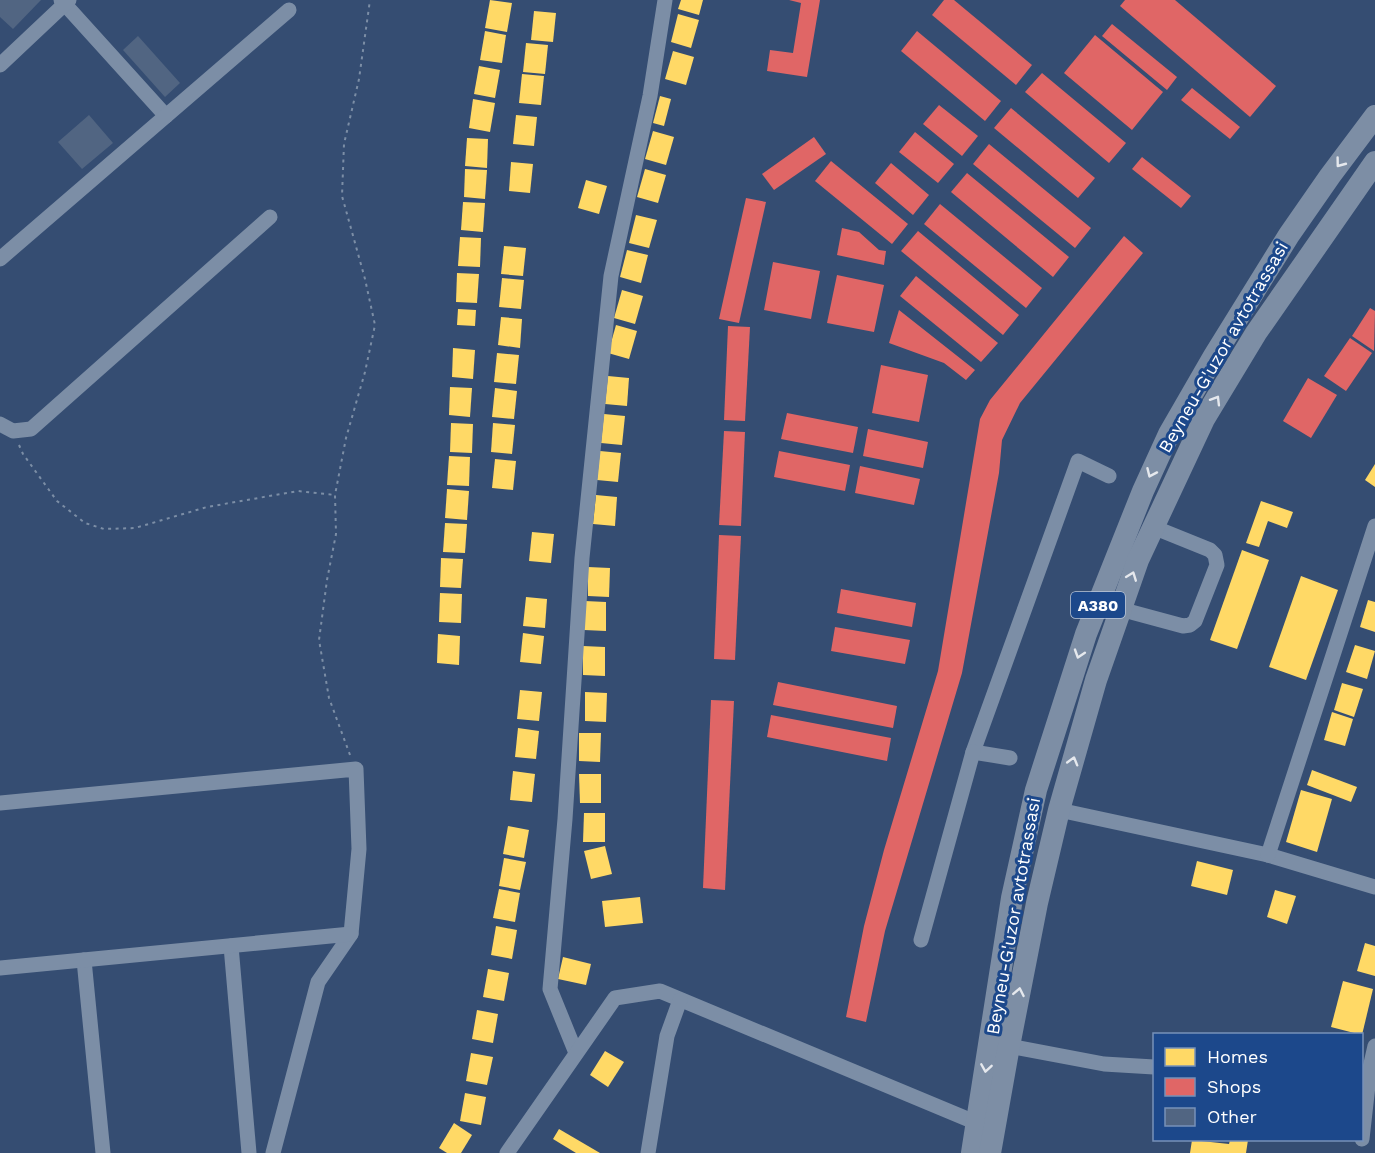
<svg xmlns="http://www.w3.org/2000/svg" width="1375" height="1153" viewBox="0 0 1375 1153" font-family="'Work Sans',sans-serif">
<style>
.homes{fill:#ffd966}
.shops{fill:#e06666}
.building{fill:#516582}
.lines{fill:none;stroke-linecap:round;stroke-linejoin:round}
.path{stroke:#7c8ea6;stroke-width:2;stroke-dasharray:3 4.5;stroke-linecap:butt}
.minor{stroke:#7c8ea6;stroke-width:15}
.highway{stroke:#7d8ea5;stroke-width:22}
.oneway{stroke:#e5e8ed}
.labels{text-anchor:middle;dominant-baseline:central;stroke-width:6;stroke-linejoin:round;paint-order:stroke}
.shield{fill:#1c488b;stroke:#bbc8dc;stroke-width:1.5}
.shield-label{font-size:16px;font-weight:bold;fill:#fff}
.street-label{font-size:18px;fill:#fff;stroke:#1c488b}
</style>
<rect width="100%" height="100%" fill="#354d72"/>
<g class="homes">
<polygon points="490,0 512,3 507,32 485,28"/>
<polygon points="681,0 703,0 699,15 678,9"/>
<polygon points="534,11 556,13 553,42 531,40"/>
<polygon points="678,14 699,20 691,48 671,42"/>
<polygon points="485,31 506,35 502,63 480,60"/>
<polygon points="526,43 548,45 545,74 523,72"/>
<polygon points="673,51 694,57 686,85 665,79"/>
<polygon points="479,66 500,70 495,98 474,94"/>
<polygon points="522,74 544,76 541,105 519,103"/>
<polygon points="660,96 671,99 664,126 653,123"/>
<polygon points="473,99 495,103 490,132 469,128"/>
<polygon points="516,115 537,117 534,146 513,144"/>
<polygon points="653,131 674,137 666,165 645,159"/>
<polygon points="467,138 488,139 487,168 465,166"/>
<polygon points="511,162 533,164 530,193 509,191"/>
<polygon points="465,169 487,170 485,199 464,197"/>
<polygon points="645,169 666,175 658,203 637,197"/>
<polygon points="586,180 607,186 599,214 578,208"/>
<polygon points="463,202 485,203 483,232 461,230"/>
<polygon points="636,215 657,220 649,248 629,243"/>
<polygon points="460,237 481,238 480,267 458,266"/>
<polygon points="504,246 526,248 523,276 501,274"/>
<polygon points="627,250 648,255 641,283 620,277"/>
<polygon points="457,273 479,274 477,303 456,302"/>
<polygon points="502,278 524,280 521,309 499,307"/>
<polygon points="622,290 643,296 635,324 614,318"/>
<polygon points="458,309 476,310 475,326 457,325"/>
<polygon points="501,317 522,319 520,348 498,345"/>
<polygon points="616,325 637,331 629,359 608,353"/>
<polygon points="453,348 475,350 473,379 452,377"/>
<polygon points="497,353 519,355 516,384 494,382"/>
<polygon points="608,376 629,378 627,406 605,404"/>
<polygon points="450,387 472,388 470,417 449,415"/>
<polygon points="495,388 517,391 514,419 492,417"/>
<polygon points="604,414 625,416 622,445 601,443"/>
<polygon points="451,423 473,424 472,453 450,452"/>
<polygon points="493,423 515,425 512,454 491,452"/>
<polygon points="600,451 621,453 618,482 597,480"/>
<polygon points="449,456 470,457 469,486 447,485"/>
<polygon points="495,459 516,461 513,490 492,488"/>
<polygon points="1375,464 1375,487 1365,480"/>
<polygon points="447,489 469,491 467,520 445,518"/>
<polygon points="596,495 617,497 615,526 593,524"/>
<polygon points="1261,501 1293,512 1287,528 1268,521 1259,547 1246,543"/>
<polygon points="445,523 467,524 465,553 443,552"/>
<polygon points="532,532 554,534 551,563 529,561"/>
<polygon points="1242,550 1269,560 1237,649 1210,640"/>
<polygon points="441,558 463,559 461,588 440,587"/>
<polygon points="588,567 610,568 609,597 588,596"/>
<polygon points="1301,576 1338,590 1306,680 1269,667"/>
<polygon points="440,593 462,594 461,623 439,622"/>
<polygon points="526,597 547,599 545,628 523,626"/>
<polygon points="1368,600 1375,602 1375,632 1360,627"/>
<polygon points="585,601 606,602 606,631 584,630"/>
<polygon points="523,633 544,636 541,664 520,662"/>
<polygon points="438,634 460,636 459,665 437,663"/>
<polygon points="1355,645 1375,651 1367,679 1346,672"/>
<polygon points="583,646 605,647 605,676 583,675"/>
<polygon points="1342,683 1363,689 1354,717 1334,710"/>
<polygon points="520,690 542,692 539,721 517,719"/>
<polygon points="585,692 607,693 606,722 585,721"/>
<polygon points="1332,712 1353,719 1345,746 1324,740"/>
<polygon points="518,728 539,731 536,759 515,757"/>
<polygon points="579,733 601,733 600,762 579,761"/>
<polygon points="1312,770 1357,787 1351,802 1307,785"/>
<polygon points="513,771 535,774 532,802 510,800"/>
<polygon points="579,774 601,774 601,803 580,803"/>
<polygon points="1301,790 1332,799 1317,852 1286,842"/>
<polygon points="584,813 605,813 605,842 583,842"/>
<polygon points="508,826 529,830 524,858 503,854"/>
<polygon points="605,846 612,874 591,879 584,851"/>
<polygon points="504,858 526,862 520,890 499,886"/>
<polygon points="1197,861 1233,870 1227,895 1191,886"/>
<polygon points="499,889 520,893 515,922 493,918"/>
<polygon points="1275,890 1296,896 1287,924 1267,917"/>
<polygon points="640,897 643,923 605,927 602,901"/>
<polygon points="496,926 517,930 512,959 491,955"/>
<polygon points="1365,943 1375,946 1375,976 1357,971"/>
<polygon points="563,957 591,964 586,985 558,979"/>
<polygon points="488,969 509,973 504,1001 483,997"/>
<polygon points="1343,981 1373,989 1362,1035 1331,1027"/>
<polygon points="477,1010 498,1014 493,1043 472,1039"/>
<polygon points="605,1051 624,1062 608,1087 590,1075"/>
<polygon points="471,1053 493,1057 487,1085 466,1081"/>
<polygon points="465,1093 486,1097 481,1125 460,1121"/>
<polygon points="454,1123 472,1135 461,1153 447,1153 439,1148"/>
<polygon points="559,1129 600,1153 576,1153 553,1139"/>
<polygon points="1192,1140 1229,1144 1230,1140 1248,1140 1246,1153 1190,1153"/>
</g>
<g class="shops">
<polygon points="789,0 820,0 807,77 767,71 770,50 793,53 801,3"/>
<polygon points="944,0 954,0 1032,65 1016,85 932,15"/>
<polygon points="1125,0 1175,0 1276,86 1250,117 1120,6"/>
<polygon points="1112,24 1177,77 1167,90 1102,36"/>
<polygon points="917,31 1001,101 985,121 901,51"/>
<polygon points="1095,35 1163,92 1132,130 1064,73"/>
<polygon points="1042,73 1126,143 1109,163 1025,92"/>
<polygon points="1192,88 1240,127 1230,139 1181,100"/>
<polygon points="939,105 978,136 962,156 923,124"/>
<polygon points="1011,108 1095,178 1078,198 994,128"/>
<polygon points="915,132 954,164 938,183 899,152"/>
<polygon points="814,137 826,154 774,190 762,174"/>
<polygon points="989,144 1091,228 1075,248 973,164"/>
<polygon points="1142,157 1191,196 1181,208 1132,169"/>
<polygon points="831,161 908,224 892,244 815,181"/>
<polygon points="891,163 929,195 913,215 875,183"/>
<polygon points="967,173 1069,257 1053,277 951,192"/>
<polygon points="746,198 766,202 739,323 719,319"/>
<polygon points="940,204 1042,288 1026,308 924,224"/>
<polygon points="842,228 859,232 879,250 886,251 884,265 837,255"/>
<polygon points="918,231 1019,315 1003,335 901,251"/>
<polygon points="1124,236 1143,253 1020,403 1002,440 999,473 962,673 885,931 866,1022 846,1017 864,926 884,850 938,671 980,419 990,400"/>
<polygon points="773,262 820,271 811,319 764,310"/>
<polygon points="837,275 884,285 874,332 827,323"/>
<polygon points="916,276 998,343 981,362 900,296"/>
<polygon points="1370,308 1375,311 1374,351 1352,336"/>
<polygon points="899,310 975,370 966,380 944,363 889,343"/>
<polygon points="728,326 750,327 745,421 724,420"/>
<polygon points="1350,338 1372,353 1346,391 1324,376"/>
<polygon points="881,365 928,375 919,422 872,413"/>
<polygon points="1308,378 1337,395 1311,438 1283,421"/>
<polygon points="787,413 858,427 853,453 781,439"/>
<polygon points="868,429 928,442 923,468 863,456"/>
<polygon points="724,431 745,432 741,526 719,525"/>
<polygon points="779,451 850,465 845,491 774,477"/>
<polygon points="860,466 920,479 914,505 855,493"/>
<polygon points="719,535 741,536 735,660 714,659"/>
<polygon points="841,589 916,603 912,627 837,613"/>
<polygon points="835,627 910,640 905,664 831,651"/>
<polygon points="778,682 897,706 893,728 773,705"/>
<polygon points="711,700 734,701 725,890 703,888"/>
<polygon points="771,715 891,738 887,761 767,737"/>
</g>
<g class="building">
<polygon points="0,0 41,0 13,29 0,17"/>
<polygon points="138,36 180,83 165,97 123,50"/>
<polygon points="89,115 113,143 82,169 58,142"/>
</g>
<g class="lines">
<g class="path">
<polyline points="19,445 23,454 57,501 85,523 104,529 135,528 207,507 298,491 335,495"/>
<polyline points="350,755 329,698 319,640 327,580 336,534 335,495 346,438 365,372 375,325 365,279 342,196 344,144 359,79 370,0"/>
</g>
<g class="minor">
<polyline points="61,0 166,116"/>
<polyline points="0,65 69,0"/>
<polyline points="0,259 289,10"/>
<polyline points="0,424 13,431 31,429 270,217"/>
<polyline points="1120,609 1183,626 1190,625 1195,621 1217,565 1215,555 1210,550 1153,527"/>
<polyline points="1010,758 973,752 1078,461 1109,476"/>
<polyline points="0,803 356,769 359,849 351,934 318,982 273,1153"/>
<polyline points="1059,810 1268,855 1375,887"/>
<polyline points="1268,855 1375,526"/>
<polyline points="921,940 973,752"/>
<polyline points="231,946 249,1153"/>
<polyline points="84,960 103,1153"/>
<polyline points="0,968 351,934"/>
<polyline points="1009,1046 1104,1064 1154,1067"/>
<polyline points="576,1053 550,989 565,819 582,558 611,276 650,96 665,0"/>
<polyline points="1362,1139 1370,1068 1375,1046"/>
<polyline points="507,1153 615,998 660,991 977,1123"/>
<polyline points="648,1153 667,1036 680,1000"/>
</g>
<g class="highway">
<polyline points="972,1153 1012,898 1036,790 1086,634 1143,491 1169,434 1214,356 1289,235 1330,176 1375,116"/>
<polyline points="990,1153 1009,1046 1037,903 1059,810 1096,680 1138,560 1204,419 1256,333 1375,162"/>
</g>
</g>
<defs><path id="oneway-chevron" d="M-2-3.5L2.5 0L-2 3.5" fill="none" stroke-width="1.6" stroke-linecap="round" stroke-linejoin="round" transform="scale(1.5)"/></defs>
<g class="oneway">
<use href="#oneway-chevron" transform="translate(1340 163) rotate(127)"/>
<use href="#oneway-chevron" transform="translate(1216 400) rotate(-59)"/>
<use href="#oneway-chevron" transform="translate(1151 473) rotate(114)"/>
<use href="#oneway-chevron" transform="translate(1132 576) rotate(-69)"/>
<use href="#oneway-chevron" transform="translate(1079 654) rotate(108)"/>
<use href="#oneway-chevron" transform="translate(1073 761) rotate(-74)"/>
<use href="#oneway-chevron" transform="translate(1019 992) rotate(-79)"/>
<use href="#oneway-chevron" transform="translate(986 1068) rotate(99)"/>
</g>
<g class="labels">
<rect class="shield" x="1071" y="592" width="54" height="26" rx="4.5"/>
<g class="shield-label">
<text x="1098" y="605">A380</text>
</g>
<g class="street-label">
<text transform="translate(1223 347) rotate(-60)">Beyneu-G'uzor avtotrassasi</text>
<text transform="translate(1013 916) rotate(-80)">Beyneu-G'uzor avtotrassasi</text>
</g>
</g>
<rect x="1153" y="1033" width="210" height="108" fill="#1c488b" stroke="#7791b9" stroke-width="1.5"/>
<rect x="1165" y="1048" width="30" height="18" fill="#ffd966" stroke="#7791b9" stroke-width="1.5"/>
<text x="1207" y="1063" font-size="18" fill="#ffffff">Homes</text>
<rect x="1165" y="1078" width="30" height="18" fill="#e06666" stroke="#7791b9" stroke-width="1.5"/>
<text x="1207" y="1093" font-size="18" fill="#ffffff">Shops</text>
<rect x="1165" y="1108" width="30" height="18" fill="#516582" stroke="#7791b9" stroke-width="1.5"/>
<text x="1207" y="1123" font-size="18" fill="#ffffff">Other</text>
</svg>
